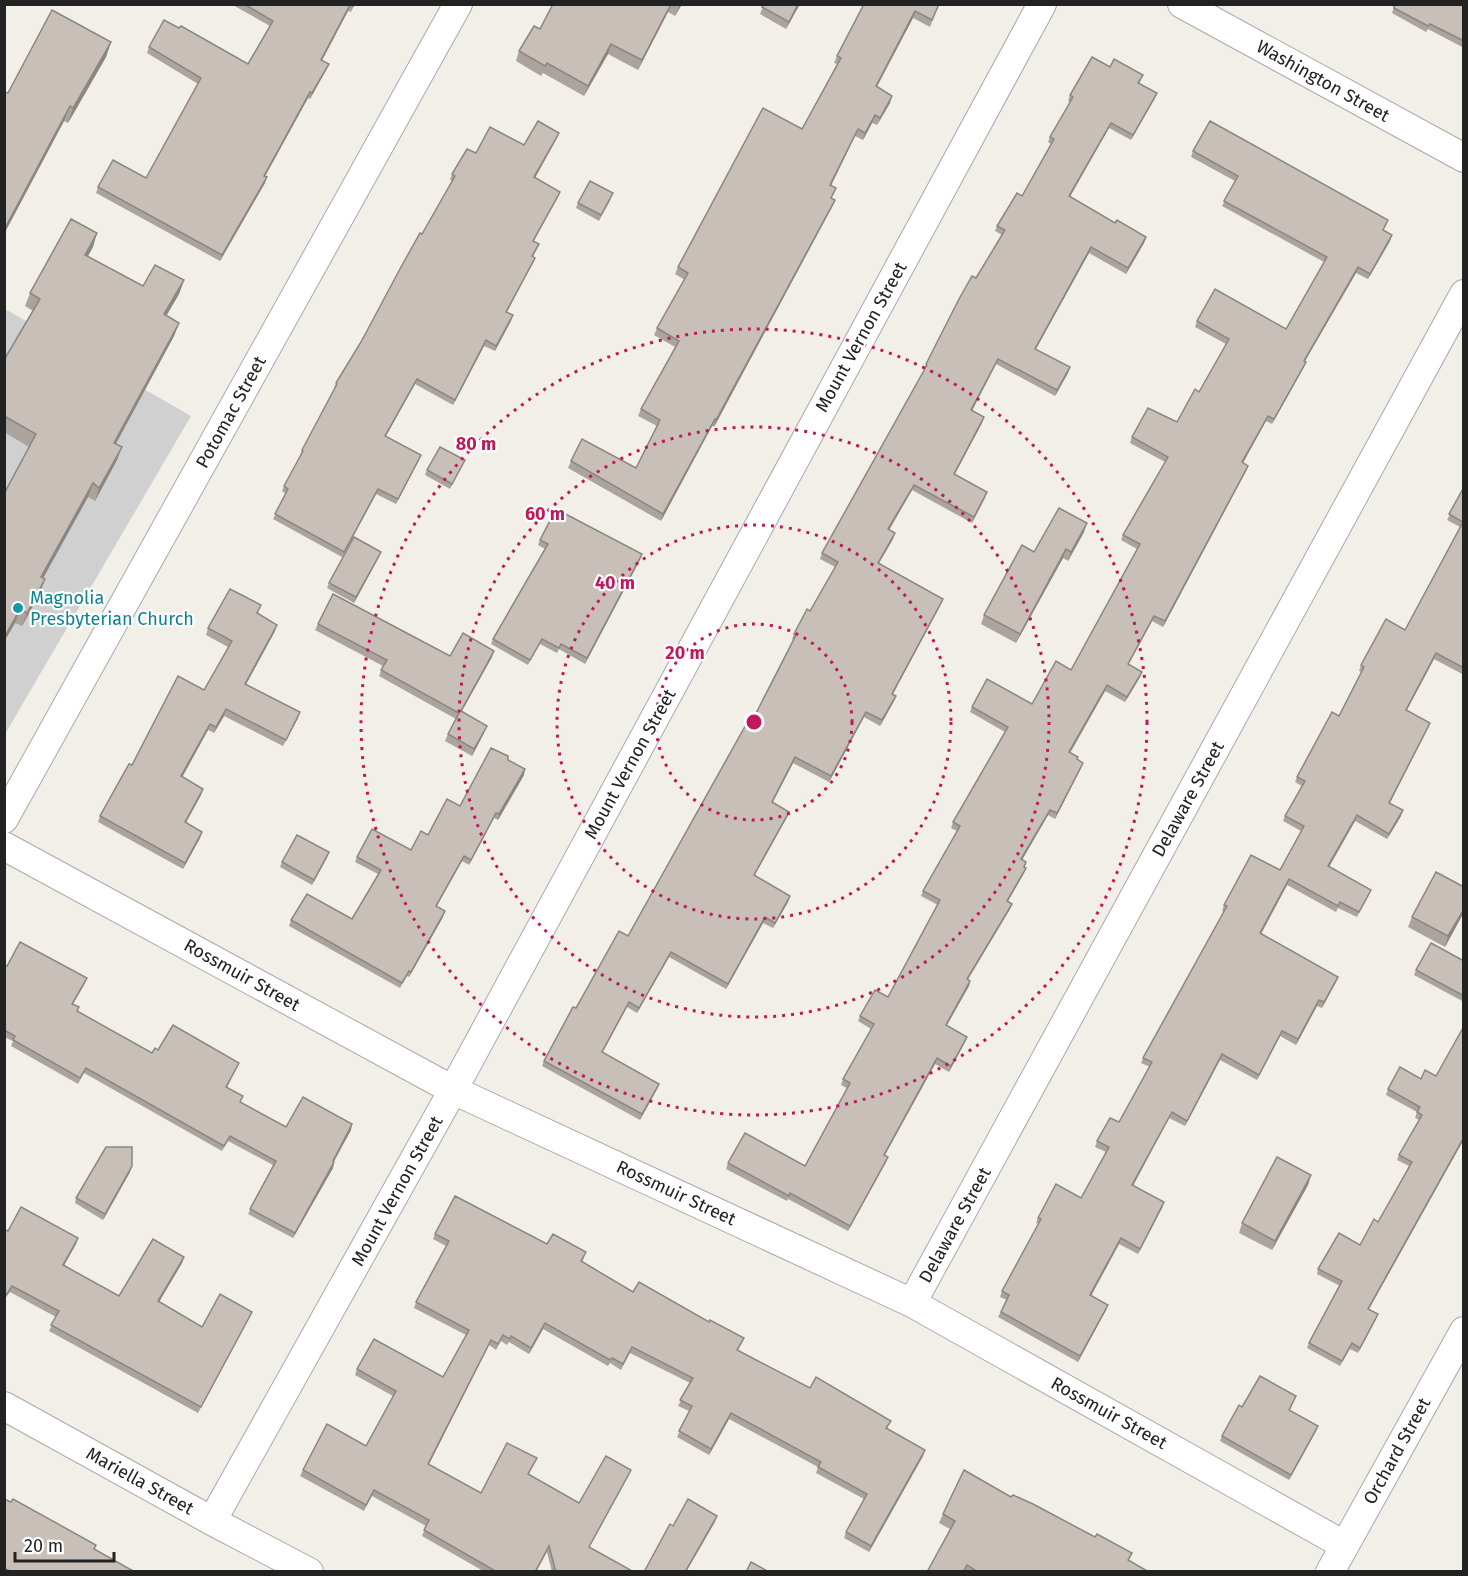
<svg xmlns="http://www.w3.org/2000/svg" width="1468" height="1576" viewBox="0 0 1468 1576" font-family="'Fira Sans',sans-serif">
<style>
.religious{fill:#d0d0d0}
.lines{fill:none;stroke-linecap:round;stroke-linejoin:round}
.minor-casing{stroke:#a9a9a9;stroke-width:30}
.minor{stroke:#fff;stroke-width:28}
.wall{fill:#aba49e}
.shaded-wall{fill:#8b8681}
.building{fill:#c7bfb8;stroke:#8b8681;stroke-width:1.5}
.ring{fill:none;stroke:#c2185b;stroke-width:3;stroke-dasharray:3 6}
.culture-dot{fill:#0f9aa8;stroke:#fff;stroke-width:2}
.labels{text-anchor:middle;dominant-baseline:central;stroke-width:4.5;stroke-linejoin:round;paint-order:stroke}
.street-label{font-size:18px;fill:#222;stroke:#fff}
.culture-label{font-size:18px;fill:#0d838f;stroke:#fff;text-anchor:start}
.centre{fill:#c2185b;stroke:#fff;stroke-width:3}
.ring-label{font-size:18px;text-anchor:middle;font-weight:bold;fill:#c2185b;stroke:#fff;stroke-width:4.5;stroke-linejoin:round;paint-order:stroke}
</style>
<rect width="100%" height="100%" fill="#f2efe9"/>
<polygon class="religious" points="5,309 191,416 5,734"/>
<g class="lines">
<defs>
<g id="minor">
<polyline points="1182,4 1464,158"/>
<polyline points="4,819 458,4"/>
<polyline points="4,846 453,1090 912,1303 1344,1545"/>
<polyline points="912,1303 1464,294"/>
<polyline points="4,1406 212,1521 309,1572"/>
<polyline points="212,1521 453,1090 1042,4"/>
<polyline points="1330,1572 1464,1331"/>
</g>
</defs>
<use href="#minor" class="minor-casing"/>
<use href="#minor" class="minor"/>
</g>
<g class="wall">
<polygon points="231,4 355,4 351,12 348,11 322,60 326,70 310,99 308,98 265,176 265,183 220,261 96,193 98,187 146,178 198,84 147,53 149,47 248,64 270,26"/>
<polygon points="553,4 682,4 675,16 668,12 638,70 608,54 584,96 543,73 541,76 516,61 519,51 540,29"/>
<polygon points="764,4 800,4 786,29 760,14"/>
<polygon points="864,4 939,4 930,27 913,18 877,87 890,103 877,125 872,123 863,140 855,136 831,186 832,199 835,200 832,207 714,427 712,426 661,521 568,468 571,461 636,468 657,426 638,416 641,409 675,347 654,335 657,328 685,280 675,274 678,267 802,129 837,64 834,63 837,56"/>
<polygon points="1389,4 1464,4 1464,48 1428,29 1426,32 1392,13 1394,7"/>
<polygon points="111,42 106,57 68,123 64,121 4,234 4,92 8,93"/>
<polygon points="1110,67 1141,80 1139,83 1157,93 1155,98 1131,140 1109,128 1069,197 1115,223 1146,237 1144,243 1126,274 1089,253 1036,349 1068,373 1055,396 996,364 972,411 984,417 982,423 955,474 987,492 972,523 912,490 889,530 893,539 879,563 943,599 941,604 893,694 896,696 894,701 880,726 864,717 829,782 793,763 773,802 787,817 754,875 790,896 788,902 773,928 763,923 726,989 669,957 637,1013 627,1007 602,1052 659,1084 657,1089 640,1120 542,1066 544,1061 576,1008 628,936 751,723 793,640 792,639 794,634 810,611 835,567 820,559 822,553 925,370 924,370 926,364 1002,235 995,231 997,226 1022,196 1051,144 1048,142 1050,137 1070,102 1068,101 1070,95"/>
<polygon points="557,138 535,178 558,197 533,241 537,249 533,257 535,258 507,312 513,315 495,351 484,346 453,405 415,384 386,436 421,455 396,504 376,494 342,557 273,519 286,494 282,491 284,486 301,456 300,455 302,450 335,389 334,388 336,383 361,342 453,181 450,180 452,174 476,153 524,145"/>
<polygon points="1193,151 1386,225 1383,230 1392,235 1390,241 1368,279 1356,273 1305,361 1304,367 1272,424 1266,421 1243,463 1248,466 1246,471 1163,627 1152,621 1128,664 1140,677 1125,702 1105,691 1070,753 1077,759 1081,768 1055,819 1048,815 1022,860 1026,862 1024,867 1026,868 1024,873 1008,901 1010,909 968,979 970,981 969,986 947,1025 967,1037 965,1042 949,1072 935,1064 885,1155 886,1162 848,1231 788,1199 787,1201 726,1169 728,1163 805,1166 847,1088 841,1085 843,1079 871,1029 858,1021 860,1016 888,997 938,905 921,896 923,891 957,831 951,828 953,822 1005,732 970,712 972,707 1032,704 1071,670 1137,549 1121,540 1123,535 1165,462 1130,443 1132,437 1177,422 1199,392 1226,344 1195,327 1197,321 1286,329 1324,262 1222,206 1235,181 1191,157"/>
<polygon points="611,199 599,221 576,208 578,203"/>
<polygon points="93,247 87,256 143,286 184,280 179,294 166,316 179,323 174,336 116,444 117,460 95,501 88,497 43,578 40,593 22,626 15,623 29,447 4,432 4,360 33,311 25,306 30,293"/>
<polygon points="465,460 450,489 425,475 427,470"/>
<polygon points="1464,487 1464,675 1434,659 1407,710 1430,723 1390,803 1401,816 1387,839 1355,821 1329,867 1369,895 1357,917 1338,908 1336,912 1287,885 1261,934 1338,977 1336,982 1322,1008 1317,1006 1296,1045 1280,1036 1257,1080 1220,1060 1185,1126 1169,1118 1133,1186 1164,1202 1162,1208 1138,1254 1119,1244 1091,1296 1108,1305 1106,1310 1078,1362 998,1317 1007,1300 1000,1297 1002,1291 1039,1224 1036,1223 1038,1218 1081,1198 1106,1152 1095,1147 1097,1141 1119,1122 1150,1067 1141,1063 1143,1058 1224,912 1222,911 1224,905 1280,870 1301,831 1283,821 1285,816 1302,786 1295,782 1297,777 1339,716 1361,672 1359,671 1361,665 1405,630 1460,527 1447,520"/>
<polygon points="1084,532 1068,561 1063,558 1016,643 981,624 984,615 1034,552"/>
<polygon points="540,540 642,554 585,664 559,649 557,653 540,644 528,665 491,644 493,639 545,549 538,545"/>
<polygon points="381,552 354,603 327,588 329,583"/>
<polygon points="259,612 258,614 275,631 246,684 298,718 283,746 224,716 214,733 208,730 182,777 201,795 186,823 202,832 200,838 183,869 98,822 100,816 132,765 204,690 228,647 206,635 208,628"/>
<polygon points="318,624 450,656 492,657 461,712 484,733 472,756 445,741 448,734 456,719 379,676 383,666 315,630"/>
<polygon points="508,760 524,775 498,820 494,818 469,865 462,861 436,907 443,917 409,977 407,976 400,988 289,926 291,920 352,919 378,874 355,862 357,857 411,850"/>
<polygon points="329,852 312,885 280,867 282,862"/>
<polygon points="1464,887 1464,912 1445,947 1408,927 1412,917"/>
<polygon points="1464,961 1464,1002 1414,975 1416,970"/>
<polygon points="4,965 85,983 73,1004 79,1007 77,1011 152,1053 158,1050 239,1063 227,1088 240,1103 286,1127 351,1130 333,1162 334,1162 333,1168 293,1238 248,1214 273,1165 228,1141 222,1151 84,1073 78,1084 11,1046 13,1041 4,1037"/>
<polygon points="1464,1026 1464,1139 1369,1309 1376,1319 1358,1353 1350,1349 1340,1366 1307,1348 1309,1343 1340,1286 1317,1274 1318,1269 1360,1245 1378,1222 1409,1166 1397,1160 1399,1155 1419,1120 1415,1118 1417,1112 1386,1095 1388,1089 1436,1076"/>
<polygon points="130,1172 103,1220 75,1203 76,1198"/>
<polygon points="1311,1175 1308,1185 1272,1250 1239,1233 1242,1223"/>
<polygon points="4,1229 8,1231 78,1238 76,1244 64,1265 119,1296 184,1257 182,1263 159,1302 202,1327 252,1312 249,1318 198,1413 49,1331 56,1317 10,1292 4,1300"/>
<polygon points="435,1234 547,1244 584,1258 582,1262 633,1292 709,1322 744,1338 738,1350 810,1388 888,1426 887,1429 925,1450 923,1456 869,1552 844,1538 846,1532 864,1499 816,1473 818,1467 729,1419 709,1455 677,1437 689,1411 678,1406 690,1383 630,1353 621,1370 610,1363 608,1366 543,1329 529,1354 509,1342 507,1345 501,1341 496,1350 489,1345 429,1464 481,1493 534,1464 529,1474 579,1503 629,1475 589,1547 634,1572 552,1572 547,1552 536,1572 485,1572 422,1536 426,1526 372,1496 364,1511 300,1476 303,1470 366,1446 393,1396 355,1375 357,1369 443,1377 466,1335 414,1308 416,1302 446,1246 433,1239"/>
<polygon points="1296,1396 1290,1410 1316,1431 1289,1480 1220,1441 1222,1436 1242,1407"/>
<polygon points="1011,1497 1095,1537 1132,1553 1129,1560 1149,1572 927,1572 950,1529 939,1523 943,1514"/>
</g>
<g class="shaded-wall">
<polygon points="671,4 668,12 638,70 642,60"/>
<polygon points="680,4 682,4 675,16"/>
<polygon points="798,4 800,4 786,29 789,22"/>
<polygon points="350,5 348,11 319,66 321,60"/>
<polygon points="915,11 913,18 873,93 876,86"/>
<polygon points="111,42 106,57 68,123 73,108"/>
<polygon points="611,44 608,54 584,96 588,86"/>
<polygon points="329,64 326,70 310,99 312,93"/>
<polygon points="310,92 308,98 262,182 264,176"/>
<polygon points="1157,93 1155,98 1131,140 1133,135"/>
<polygon points="892,96 890,103 877,125 880,118"/>
<polygon points="70,106 64,121 4,234 4,230"/>
<polygon points="875,115 872,123 863,140 865,133"/>
<polygon points="1111,123 1109,128 1067,202 1069,196"/>
<polygon points="858,129 855,136 827,193 830,185"/>
<polygon points="559,133 557,138 532,183 534,177"/>
<polygon points="267,177 265,183 220,261 222,255"/>
<polygon points="560,192 558,197 531,246 533,241"/>
<polygon points="835,200 832,207 714,427 716,420"/>
<polygon points="97,233 93,247 81,269 85,255"/>
<polygon points="1392,235 1390,241 1368,279 1370,274"/>
<polygon points="1146,237 1144,243 1126,274 1128,268"/>
<polygon points="1091,247 1089,253 1033,354 1035,349"/>
<polygon points="535,258 533,263 504,317 506,312"/>
<polygon points="1358,267 1356,273 1302,366 1304,361"/>
<polygon points="184,280 179,294 159,328 164,314"/>
<polygon points="513,315 511,321 495,351 496,346"/>
<polygon points="179,323 174,336 109,456 114,443"/>
<polygon points="486,340 484,346 453,405 455,400"/>
<polygon points="998,359 996,364 969,416 971,410"/>
<polygon points="1306,362 1304,367 1272,424 1274,419"/>
<polygon points="1070,367 1068,373 1055,396 1057,390"/>
<polygon points="417,379 415,384 383,441 385,436"/>
<polygon points="1268,416 1266,421 1240,468 1242,462"/>
<polygon points="984,417 982,423 952,479 954,474"/>
<polygon points="715,419 712,426 661,521 663,514"/>
<polygon points="122,447 117,460 95,501 99,488"/>
<polygon points="421,455 419,460 396,504 398,499"/>
<polygon points="1248,466 1246,471 1163,627 1165,621"/>
<polygon points="93,483 88,497 36,591 41,577"/>
<polygon points="914,485 912,490 886,535 888,529"/>
<polygon points="378,489 376,494 342,557 344,552"/>
<polygon points="987,492 985,498 972,523 974,517"/>
<polygon points="1087,523 1084,532 1068,561 1071,552"/>
<polygon points="895,533 893,539 876,568 878,563"/>
<polygon points="1066,549 1063,558 1016,643 1020,634"/>
<polygon points="381,552 379,557 354,603 356,597"/>
<polygon points="642,554 640,560 585,664 587,658"/>
<polygon points="45,579 40,593 22,626 27,613"/>
<polygon points="943,599 941,604 890,699 892,694"/>
<polygon points="20,609 15,623 4,642 4,638"/>
<polygon points="1154,616 1152,621 1126,669 1128,664"/>
<polygon points="277,625 275,631 243,690 245,684"/>
<polygon points="494,651 492,657 458,718 461,711"/>
<polygon points="1436,653 1434,659 1404,715 1406,710"/>
<polygon points="1142,672 1140,677 1125,702 1127,697"/>
<polygon points="1107,685 1105,691 1067,758 1069,752"/>
<polygon points="896,696 894,701 880,726 882,720"/>
<polygon points="226,709 224,716 214,733 216,727"/>
<polygon points="300,712 298,718 283,746"/>
<polygon points="866,712 864,717 829,782 831,776"/>
<polygon points="1430,723 1428,728 1387,808 1389,803"/>
<polygon points="210,724 208,730 179,783 181,776"/>
<polygon points="487,726 484,733 472,756 474,749"/>
<polygon points="795,757 793,763 770,807 772,802"/>
<polygon points="1083,763 1081,768 1055,819 1057,813"/>
<polygon points="525,769 524,775 498,820 499,814"/>
<polygon points="203,789 201,795 182,829 185,822"/>
<polygon points="1050,810 1048,815 1019,865 1021,859"/>
<polygon points="1403,810 1401,816 1387,839 1389,834"/>
<polygon points="789,812 787,817 752,880 754,875"/>
<polygon points="496,813 494,818 469,865 471,860"/>
<polygon points="1357,815 1355,821 1326,872 1328,866"/>
<polygon points="202,832 200,838 183,869 185,863"/>
<polygon points="329,852 327,858 312,885 314,880"/>
<polygon points="464,856 462,861 434,911 436,906"/>
<polygon points="1026,868 1024,873 1005,906 1007,901"/>
<polygon points="1289,879 1287,885 1258,939 1260,933"/>
<polygon points="790,896 788,902 773,928 775,923"/>
<polygon points="1012,904 1010,909 965,984 967,979"/>
<polygon points="1464,909 1464,912 1445,947 1448,936"/>
<polygon points="445,911 443,917 409,977 411,972"/>
<polygon points="765,917 763,923 726,989 728,984"/>
<polygon points="671,952 669,957 637,1013 639,1008"/>
<polygon points="1338,977 1336,982 1322,1008 1324,1002"/>
<polygon points="87,978 85,983 70,1009 72,1004"/>
<polygon points="970,981 969,986 944,1030 946,1025"/>
<polygon points="1319,1000 1317,1006 1296,1045 1298,1039"/>
<polygon points="629,1002 627,1007 600,1057 602,1052"/>
<polygon points="1282,1031 1280,1036 1257,1080 1259,1075"/>
<polygon points="967,1037 965,1042 949,1072 951,1066"/>
<polygon points="1222,1054 1220,1060 1185,1126 1187,1121"/>
<polygon points="937,1058 935,1064 882,1160 884,1155"/>
<polygon points="659,1084 657,1089 640,1120 642,1114"/>
<polygon points="1172,1112 1169,1118 1130,1191 1132,1185"/>
<polygon points="352,1124 351,1130 331,1167 333,1161"/>
<polygon points="1464,1137 1464,1139 1366,1314 1368,1309"/>
<polygon points="888,1157 886,1162 848,1231 850,1226"/>
<polygon points="334,1162 333,1168 293,1238 295,1233"/>
<polygon points="132,1166 130,1172 103,1220 105,1214"/>
<polygon points="1311,1175 1308,1185 1272,1250 1275,1241"/>
<polygon points="1164,1202 1162,1208 1138,1254 1140,1249"/>
<polygon points="78,1238 76,1244 61,1271 63,1265"/>
<polygon points="1121,1238 1119,1244 1088,1301 1090,1295"/>
<polygon points="184,1257 182,1263 156,1307 158,1301"/>
<polygon points="1108,1305 1106,1310 1078,1362 1080,1356"/>
<polygon points="1378,1314 1376,1319 1358,1353 1360,1348"/>
<polygon points="545,1323 543,1329 529,1354 531,1348"/>
<polygon points="491,1340 489,1345 426,1470 428,1464"/>
<polygon points="731,1413 729,1419 709,1455 711,1449"/>
<polygon points="1318,1426 1316,1431 1289,1480 1291,1475"/>
<polygon points="925,1450 923,1456 869,1552 871,1546"/>
<polygon points="717,1516 715,1522 686,1572 685,1572"/>
<polygon points="549,1546 536,1572 535,1572"/>
</g>
<g class="building">
<polygon points="244,4 354,4 353,6 350,5 321,60 329,64 312,93 310,92 264,176 267,177 222,255 98,187 113,160 146,178 201,78 149,47 164,20 179,28 181,26 248,64 273,21"/>
<polygon points="553,4 671,4 642,60 611,44 588,86 547,63 545,66 519,51 534,26 540,29"/>
<polygon points="764,4 798,4 789,22 762,7"/>
<polygon points="864,4 939,4 932,20 915,11 876,86 892,96 880,118 875,115 865,133 858,129 830,185 836,188 831,198 835,200 716,420 715,419 663,514 571,461 582,439 636,468 660,420 641,409 679,341 657,328 688,273 678,267 763,108 802,129 841,58 837,56"/>
<polygon points="1395,4 1464,4 1464,41 1430,24 1428,26 1394,8"/>
<polygon points="52,10 111,42 73,108 70,106 4,230 4,92 8,93"/>
<polygon points="1092,57 1110,67 1114,59 1143,75 1138,83 1157,93 1133,135 1111,123 1069,196 1115,223 1117,220 1146,237 1128,268 1091,247 1035,349 1070,367 1057,390 998,359 971,410 984,417 954,474 987,492 974,517 914,485 888,529 895,533 878,563 943,599 892,694 896,696 882,720 866,712 831,776 795,757 772,802 789,812 754,875 790,896 775,923 765,917 728,984 671,952 639,1008 629,1002 602,1052 659,1084 642,1114 544,1061 573,1007 576,1008 619,931 628,936 748,721 751,723 796,635 794,634 807,609 810,611 838,562 822,553 927,365 926,364 959,299 972,276 976,278 1005,230 997,226 1017,193 1022,196 1054,139 1050,137 1073,97 1070,95"/>
<polygon points="538,121 559,133 534,177 560,192 533,241 539,244 532,256 535,258 506,312 513,315 496,346 486,340 455,400 417,379 385,436 421,455 398,499 378,489 344,552 275,514 288,489 284,486 303,451 302,450 337,384 336,383 361,342 401,267 420,233 422,234 455,176 452,174 467,149 476,153 490,127 524,145"/>
<polygon points="1210,121 1388,220 1383,230 1392,235 1370,274 1358,267 1304,361 1306,362 1274,419 1268,416 1242,462 1248,466 1165,621 1154,616 1128,664 1142,672 1127,697 1107,685 1069,752 1078,757 1077,759 1083,763 1057,813 1050,810 1021,859 1026,862 1024,867 1026,868 1007,901 1012,904 967,979 970,981 946,1025 967,1037 951,1066 937,1058 884,1155 888,1157 850,1226 790,1193 789,1196 728,1163 745,1133 805,1166 850,1083 843,1079 874,1024 860,1016 875,990 888,997 940,900 923,891 960,826 953,822 1008,727 972,707 987,679 1032,704 1056,661 1071,670 1140,544 1123,535 1168,457 1132,437 1148,408 1177,422 1195,389 1199,392 1229,339 1197,321 1215,289 1286,329 1327,257 1224,201 1238,176 1193,151"/>
<polygon points="590,181 613,193 601,215 578,203"/>
<polygon points="71,219 97,233 85,255 143,286 155,265 184,280 164,314 179,323 114,443 122,447 99,488 93,483 41,577 45,579 27,613 20,609 4,638 4,494 36,434 4,416 4,360 40,299 30,293"/>
<polygon points="440,447 465,460 452,484 427,470"/>
<polygon points="1464,487 1464,668 1436,653 1406,710 1430,723 1389,803 1403,810 1389,834 1357,815 1328,866 1371,890 1359,912 1340,902 1338,906 1289,879 1260,933 1338,977 1324,1002 1319,1000 1298,1039 1282,1031 1259,1075 1222,1054 1187,1121 1172,1112 1132,1185 1164,1202 1140,1249 1121,1238 1090,1295 1108,1305 1080,1356 1001,1312 1009,1295 1002,1291 1041,1219 1038,1218 1056,1184 1081,1198 1109,1147 1097,1141 1110,1118 1119,1122 1152,1062 1143,1058 1227,906 1224,905 1251,855 1280,870 1304,826 1285,816 1305,781 1297,777 1332,712 1339,716 1364,667 1361,665 1386,619 1405,630 1463,522 1449,514"/>
<polygon points="1059,508 1087,523 1071,552 1066,549 1020,634 984,615 1022,545 1034,552"/>
<polygon points="556,509 642,554 587,658 561,644 559,648 542,639 530,660 493,639 548,544 540,540"/>
<polygon points="354,537 381,552 356,597 329,583"/>
<polygon points="230,589 261,605 257,613 277,625 245,684 300,712 286,740 226,709 216,727 210,724 181,776 203,789 185,822 202,832 185,863 100,816 129,764 132,765 178,676 204,690 232,641 208,628"/>
<polygon points="333,594 450,656 463,633 494,651 461,711 487,726 474,749 448,734 459,713 381,670 387,660 318,624"/>
<polygon points="491,748 508,756 508,760 525,769 499,814 496,813 471,860 464,856 436,906 445,911 411,972 409,971 402,983 291,920 307,894 352,919 381,870 357,857 372,829 411,850 421,831 428,835 447,799 460,806"/>
<polygon points="297,835 329,852 314,880 282,862"/>
<polygon points="1436,872 1464,887 1464,909 1448,936 1412,917"/>
<polygon points="20,942 87,978 72,1004 79,1007 77,1011 152,1053 155,1048 158,1050 173,1025 239,1063 226,1087 243,1096 240,1102 286,1127 303,1097 352,1124 333,1161 334,1162 295,1233 250,1209 276,1161 230,1136 224,1146 86,1068 80,1078 13,1040 15,1036 4,1030 4,965 7,966"/>
<polygon points="1431,943 1464,961 1464,996 1416,970"/>
<polygon points="1464,1026 1464,1137 1368,1309 1378,1314 1360,1348 1352,1343 1342,1361 1309,1343 1342,1281 1318,1269 1339,1233 1360,1245 1374,1219 1378,1222 1412,1162 1399,1155 1422,1115 1417,1112 1420,1107 1388,1089 1400,1067 1421,1079 1425,1070 1436,1076"/>
<polygon points="106,1147 132,1147 132,1166 105,1214 76,1198"/>
<polygon points="1277,1157 1311,1175 1275,1241 1242,1223"/>
<polygon points="455,1196 547,1244 553,1234 586,1252 581,1261 633,1292 639,1282 709,1322 710,1320 744,1338 737,1350 810,1388 816,1377 891,1421 886,1428 925,1450 871,1546 846,1532 867,1494 818,1467 821,1462 731,1413 711,1449 679,1431 692,1406 680,1400 693,1378 632,1347 623,1364 612,1358 610,1360 545,1323 531,1348 511,1336 510,1339 503,1335 498,1344 491,1340 428,1464 481,1493 507,1443 537,1458 528,1474 579,1503 606,1456 631,1470 589,1547 634,1572 556,1572 549,1546 535,1572 497,1572 424,1530 429,1520 374,1490 366,1505 303,1470 327,1424 366,1446 396,1391 357,1369 374,1339 443,1377 469,1330 416,1302 449,1241 435,1234"/>
<polygon points="21,1207 78,1238 63,1265 119,1296 153,1239 184,1257 158,1301 202,1327 220,1294 252,1312 201,1407 51,1325 59,1311 12,1286 7,1294 4,1293 4,1229 8,1231"/>
<polygon points="1260,1376 1296,1396 1289,1410 1318,1426 1291,1475 1222,1436 1239,1405 1242,1407"/>
<polygon points="964,1470 1011,1497 1013,1495 1033,1504 1095,1537 1097,1534 1132,1553 1128,1560 1149,1572 978,1572 967,1565 963,1572 927,1572 955,1521 943,1514"/>
<polygon points="4,1499 11,1502 13,1499 96,1545 94,1549 135,1572 12,1572 4,1568"/>
<polygon points="688,1499 717,1516 685,1572 644,1572 670,1524 673,1526"/>
<polygon points="751,1562 769,1572 746,1572"/>
</g>
<g class="ring">
<circle cx="754" cy="722" r="98"/>
<circle cx="754" cy="722" r="197"/>
<circle cx="754" cy="722" r="295"/>
<circle cx="754" cy="722" r="393"/>
</g>
<circle class="culture-dot" cx="18" cy="608" r="6"/>
<g class="labels">
<g class="street-label">
<text transform="translate(1323 81) rotate(29)">Washington Street</text>
<text transform="translate(861 337) rotate(-61)">Mount Vernon Street</text>
<text transform="translate(231 412) rotate(-61)">Potomac Street</text>
<text transform="translate(630 764) rotate(-61)">Mount Vernon Street</text>
<text transform="translate(1188 799) rotate(-61)">Delaware Street</text>
<text transform="translate(242 975) rotate(29)">Rossmuir Street</text>
<text transform="translate(397 1191) rotate(-61)">Mount Vernon Street</text>
<text transform="translate(676 1193) rotate(25)">Rossmuir Street</text>
<text transform="translate(955 1225) rotate(-61)">Delaware Street</text>
<text transform="translate(1109 1413) rotate(29)">Rossmuir Street</text>
<text transform="translate(1397 1451) rotate(-61)">Orchard Street</text>
<text transform="translate(140 1481) rotate(29)">Mariella Street</text>
</g>
<g class="culture-label">
<text x="30" y="598">Magnolia<tspan x="30" dy="21">Presbyterian Church</tspan></text>
</g>
</g>
<circle cx="754" cy="722" r="9" class="centre"/>
<g class="ring-label">
<text x="476" y="450">80 m</text>
<text x="545" y="520">60 m</text>
<text x="615" y="589">40 m</text>
<text x="685" y="659">20 m</text>
</g>
<rect width="1468" height="1576" fill="none" stroke="#222222" stroke-width="12"/>
<path d="M15 1552v9h99v-9" fill="none" stroke="#222222" stroke-width="3"/>
<text x="24" y="1552" font-size="18" fill="#222222" stroke="#ffffff" stroke-width="4.5" paint-order="stroke">20 m</text>
</svg>
